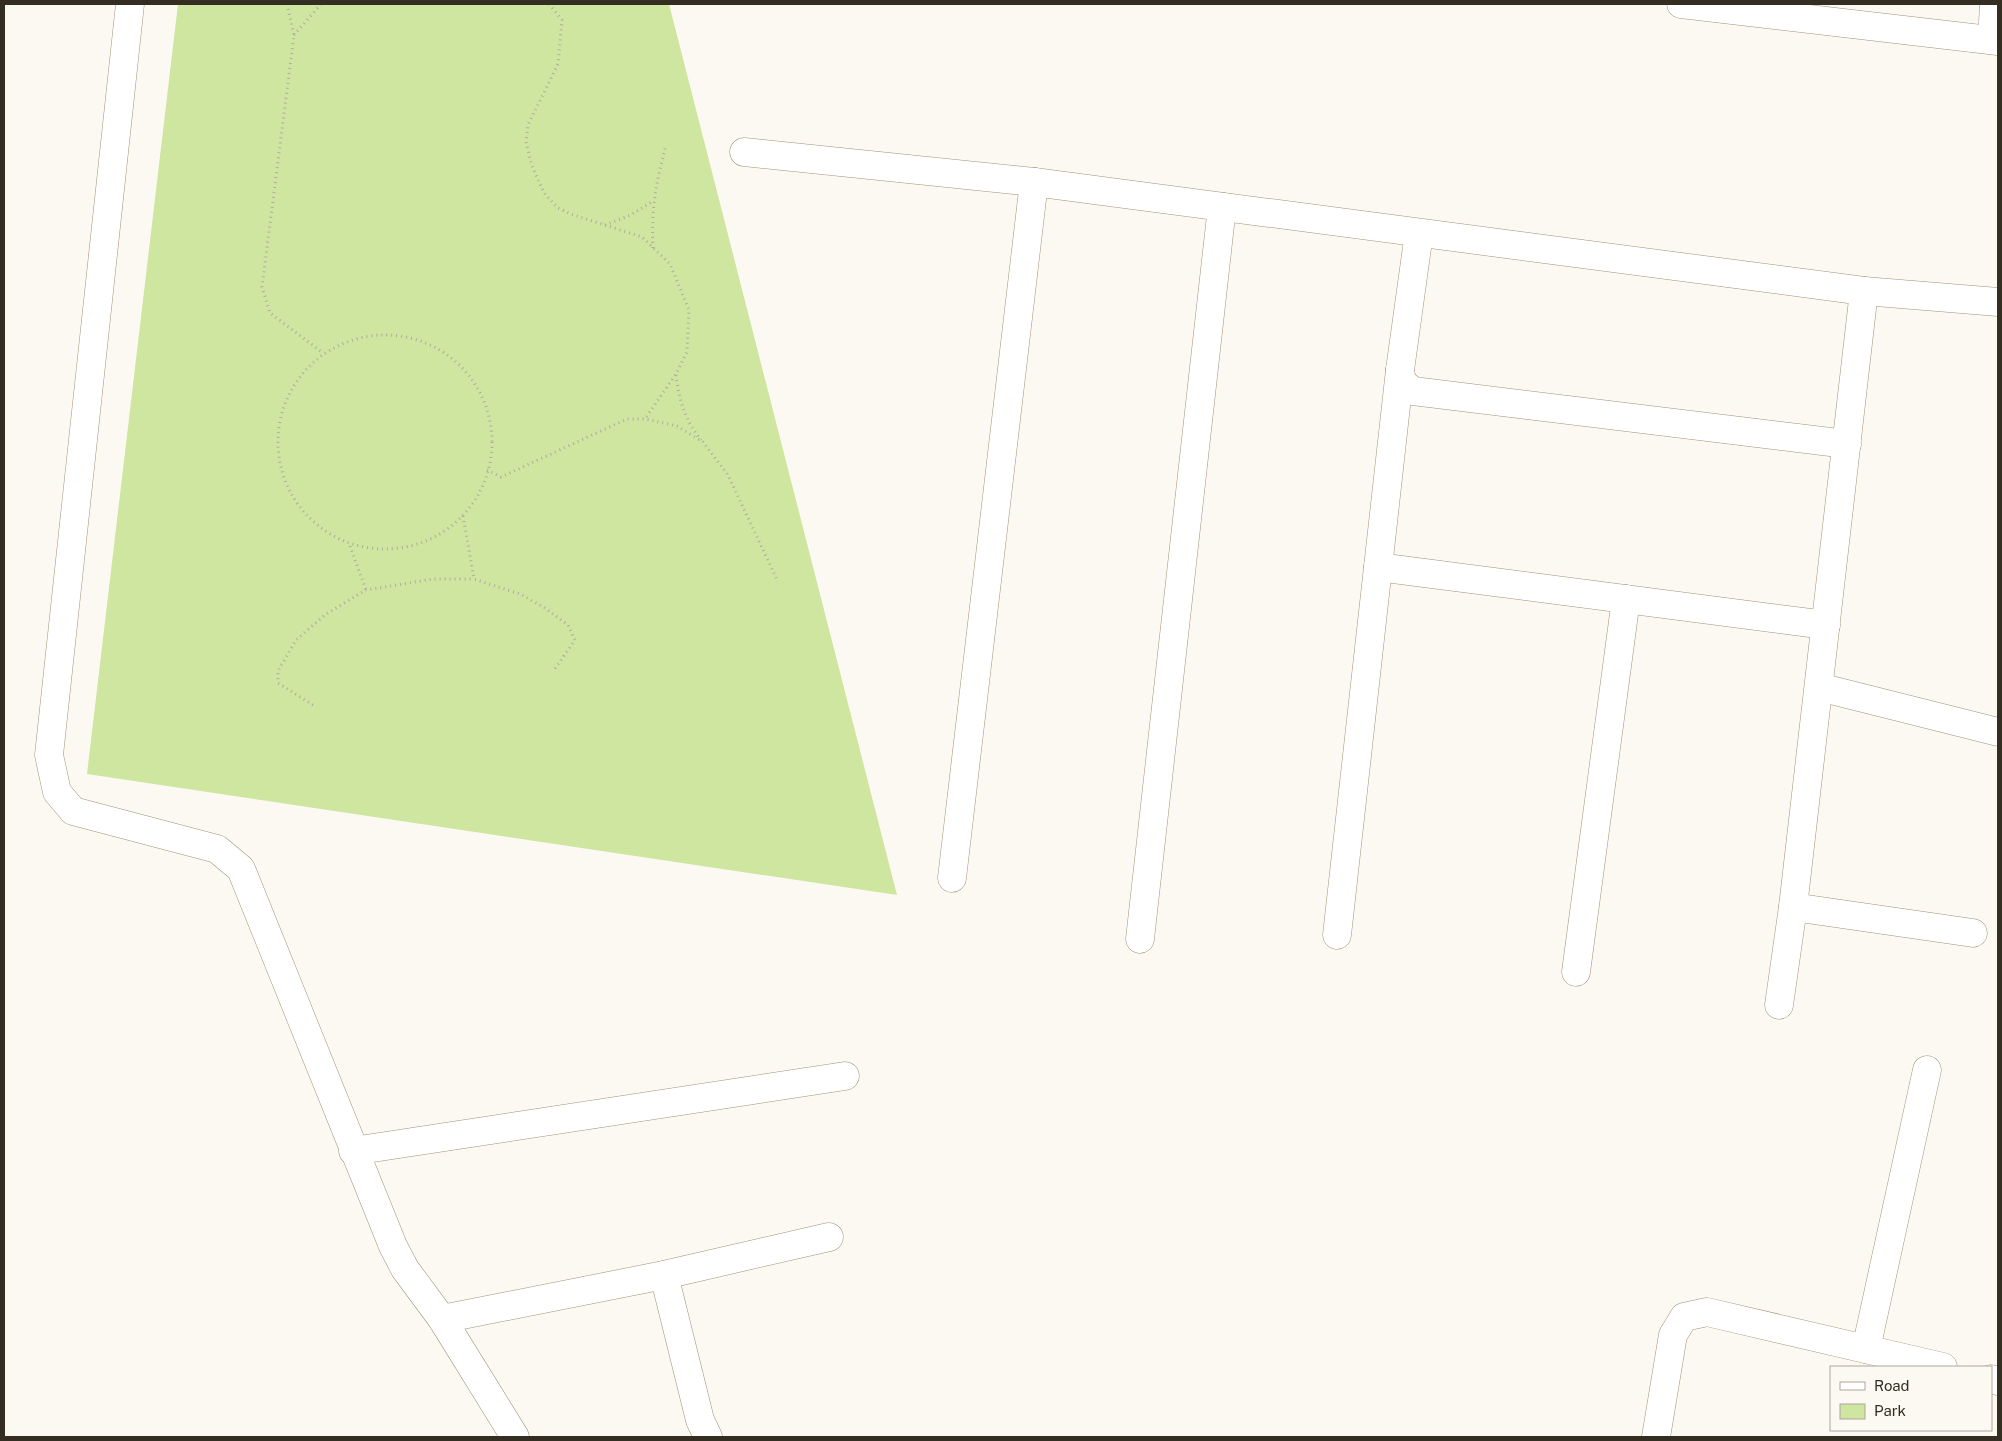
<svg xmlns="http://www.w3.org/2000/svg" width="2002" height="1441" viewBox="0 0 2002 1441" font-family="'Public Sans',sans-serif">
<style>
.green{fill:#cee69f}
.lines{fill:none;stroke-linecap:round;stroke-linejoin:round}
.minor-casing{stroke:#a19377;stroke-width:29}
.path{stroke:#b0aca3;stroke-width:3;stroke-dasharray:1 4;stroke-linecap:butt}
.minor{stroke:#fff;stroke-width:28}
</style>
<rect width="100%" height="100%" fill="#fcf9f3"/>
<polygon class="green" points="178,4 669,4 897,895 87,774"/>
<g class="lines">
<defs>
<g id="minor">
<polyline points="130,4 49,755 57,792 73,811 217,849 241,869 393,1246 405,1269 442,1319 515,1437"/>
<polyline points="1681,4 1998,41"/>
<polyline points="1992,40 1994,4"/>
<polyline points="744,152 1034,182 1864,291 1998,302"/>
<polyline points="1419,233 1400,370 1402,382 1413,391 1847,444"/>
<polyline points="1378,567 1826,625"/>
<polyline points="1819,687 1998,732"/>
<polyline points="952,878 1034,182"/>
<polyline points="1793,907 1973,933"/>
<polyline points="1337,935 1400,370"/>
<polyline points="1140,939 1222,207"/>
<polyline points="1576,972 1626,599"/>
<polyline points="1779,1005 1793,907 1864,291"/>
<polyline points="353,1151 845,1076"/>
<polyline points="664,1275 700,1420 708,1437"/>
<polyline points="442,1319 664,1275 829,1237"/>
<polyline points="1866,1349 1927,1070"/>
<polyline points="1991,1379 1998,1381"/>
<polyline points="1656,1437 1673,1335 1684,1317 1707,1312 1943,1367"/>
</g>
</defs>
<use href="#minor" class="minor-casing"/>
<g class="path">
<polyline points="287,4 294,35 262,287 270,313 323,353"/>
<polyline points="549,4 562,20 558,64 528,125 526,142 532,166 544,193 558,208 571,214 642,237 670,264 689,310 687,352 676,374 645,419"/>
<polyline points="294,35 321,4"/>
<polyline points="605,225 631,215 653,201"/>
<path d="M653,248C651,207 656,184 666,145"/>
<circle cx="385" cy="442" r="107"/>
<path d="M676,375C679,400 685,420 701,440"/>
<polyline points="487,470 501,477 627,419 645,419 677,426 703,442 728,475 778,582"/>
<polyline points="463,516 474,579 520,594 545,608 568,625 575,640 554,670"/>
<polyline points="350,546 366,590"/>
<polyline points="313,705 278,683 278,671 296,640 326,614 366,590 433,579 474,579"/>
</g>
<use href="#minor" class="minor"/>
</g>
<rect width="2002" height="1441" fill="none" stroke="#342e22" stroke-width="10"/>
<rect x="1830" y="1366" width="162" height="65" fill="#fcf9f3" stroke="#aca89f"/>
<rect x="1840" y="1382" width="25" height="8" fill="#ffffff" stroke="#aca89f"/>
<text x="1874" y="1391" font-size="15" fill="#342e22">Road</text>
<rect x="1840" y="1404" width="25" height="15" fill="#cee69f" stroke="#aca89f"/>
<text x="1874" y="1416" font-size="15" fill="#342e22">Park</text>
</svg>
